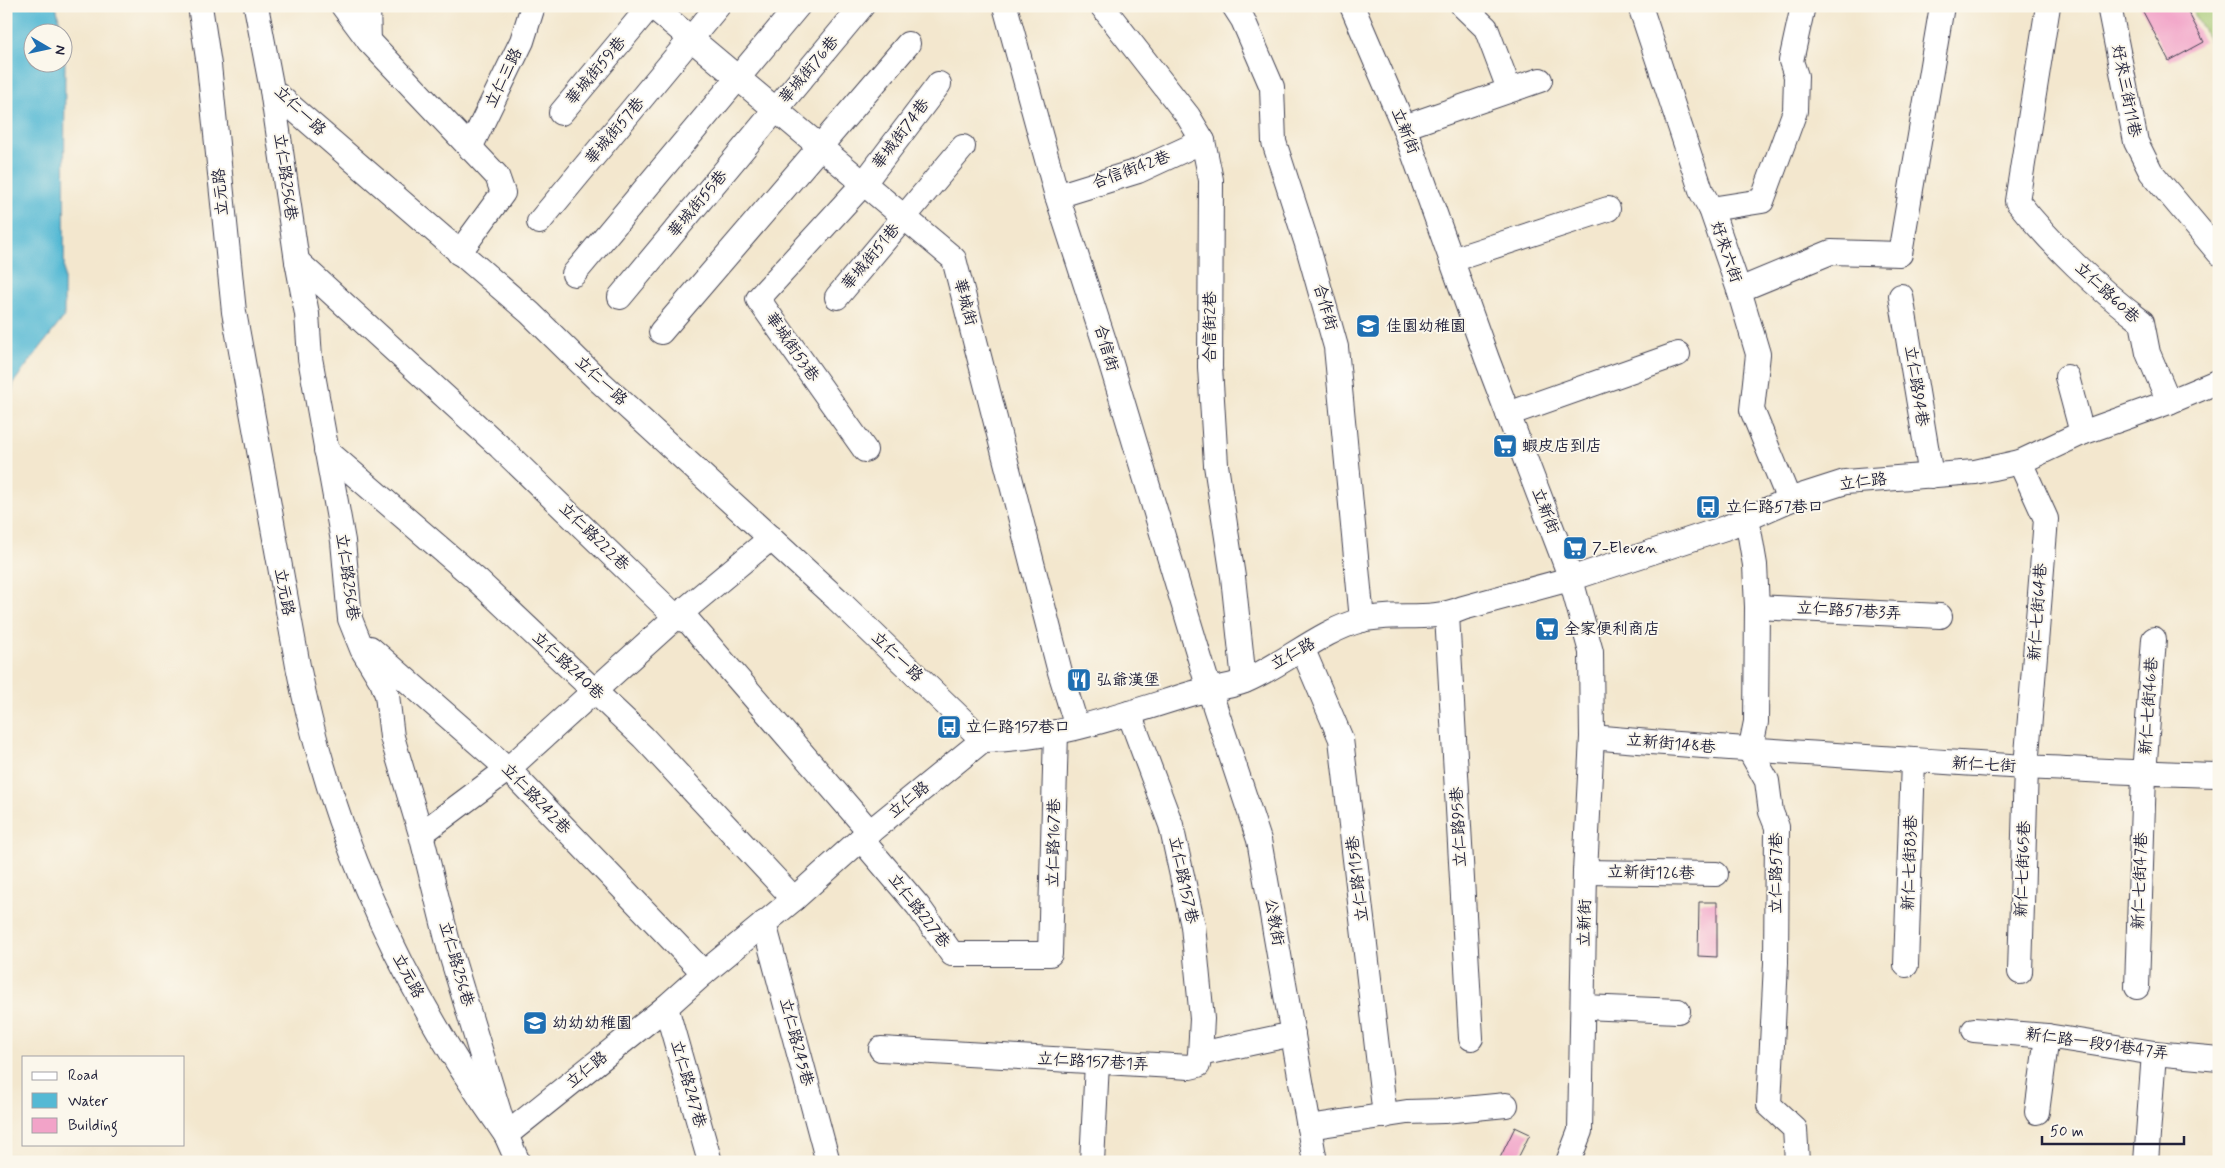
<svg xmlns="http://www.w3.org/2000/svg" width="2225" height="1168" viewBox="0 0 2225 1168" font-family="Mynerve,'LXGW WenKai TC',sans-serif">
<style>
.green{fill:#a3c670;stroke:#627456}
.water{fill:#55b9d4;stroke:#3c6e88;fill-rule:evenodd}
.building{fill:#f2a3c8}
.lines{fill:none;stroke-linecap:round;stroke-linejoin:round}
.minor-casing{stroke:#414051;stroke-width:26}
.minor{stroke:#fff;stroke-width:24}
.labels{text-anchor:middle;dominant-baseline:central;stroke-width:4;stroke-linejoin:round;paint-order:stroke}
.street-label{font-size:16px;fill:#22223b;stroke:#fbf7ec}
.poi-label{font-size:16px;fill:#22223b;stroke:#fbf7ec;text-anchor:start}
</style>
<rect width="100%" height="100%" fill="#fbf7ec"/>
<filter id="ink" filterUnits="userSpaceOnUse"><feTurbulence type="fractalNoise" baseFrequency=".02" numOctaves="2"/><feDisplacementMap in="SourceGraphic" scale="10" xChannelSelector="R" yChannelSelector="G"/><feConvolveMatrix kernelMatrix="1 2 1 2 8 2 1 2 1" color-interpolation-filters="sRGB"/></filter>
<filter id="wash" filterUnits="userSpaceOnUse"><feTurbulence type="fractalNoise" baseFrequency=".0096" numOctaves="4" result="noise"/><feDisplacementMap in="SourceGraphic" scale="20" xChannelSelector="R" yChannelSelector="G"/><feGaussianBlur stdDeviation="1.12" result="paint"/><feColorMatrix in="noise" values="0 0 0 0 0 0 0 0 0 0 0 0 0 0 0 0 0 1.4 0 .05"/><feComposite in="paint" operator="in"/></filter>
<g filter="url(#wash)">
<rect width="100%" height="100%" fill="#f3e7ce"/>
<polygon class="green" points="2190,6 2219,6 2219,58"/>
<path class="water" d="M6,6H56L65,42L64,317L14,382L6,428ZM32,32H62V62H32Z"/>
<g id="blocks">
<g class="building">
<polygon points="2140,6 2185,6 2204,42 2169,61"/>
<polygon points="1699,902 1717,902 1717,957 1698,956"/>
<polygon points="1515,1127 1530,1134 1516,1162 1498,1162"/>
</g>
</g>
</g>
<g filter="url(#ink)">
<use href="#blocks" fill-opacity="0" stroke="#414051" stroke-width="1"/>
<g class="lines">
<defs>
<g id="minor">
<path d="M200,6L209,65L234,312L298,666C332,838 404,992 506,1135"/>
<polyline points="256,6 272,90 530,313 597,379 837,599 983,740"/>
<polyline points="343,6 369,41 497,176 503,193 459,253"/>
<polyline points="368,6 369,41"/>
<polyline points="652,6 954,259 1060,672 1077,727"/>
<polyline points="1005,6 1057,196 1106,347 1209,689 1259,840 1315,1162"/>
<polyline points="1102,6 1188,116 1203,141 1211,180 1210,367 1216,465 1233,577 1244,681"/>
<polyline points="1234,6 1243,20 1272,87 1274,142 1307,244 1336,347 1362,620"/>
<polyline points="1352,6 1404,127 1487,359 1570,576 1591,652 1592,737 1585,872 1580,1131 1568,1162"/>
<polyline points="1463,6 1486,28 1509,89"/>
<polyline points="1640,6 1702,193 1711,209 1739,290 1758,354 1752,410 1789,500"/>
<path d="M2048,6L2017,201C2051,244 2098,289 2142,322L2148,353L2169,402"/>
<polyline points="2109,6 2136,142 2151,172 2219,253"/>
<polyline points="272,90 297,261 307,314 310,358 343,541 350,619 362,649 382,682 387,695 392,737 421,834 450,951 506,1135 518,1162"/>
<polyline points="561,113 650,6"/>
<polyline points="1404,127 1540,80"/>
<polyline points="470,148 522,41 533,6"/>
<polyline points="1057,196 1138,171 1203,141"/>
<polyline points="1711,209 1762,201 1795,111 1796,76 1791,61 1803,6"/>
<polyline points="539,222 718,6"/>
<polyline points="1452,260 1608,209"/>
<polyline points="297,261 500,447 676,617 689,622 870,832"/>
<polyline points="574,274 798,6"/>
<polyline points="1739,290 1831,252 1900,254 1942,6"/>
<polyline points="1901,296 1931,476"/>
<polyline points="620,297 862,6"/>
<polyline points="837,297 963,147"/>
<polyline points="661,332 908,44"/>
<polyline points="2067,377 2082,433"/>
<polyline points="1508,414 1678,354"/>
<polyline points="326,450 477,580 643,737 794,899"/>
<polyline points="865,450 758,299 864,183 939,84"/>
<polyline points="1747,518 1755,565 1757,607 1756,722 1750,751 1767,781 1771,812 1777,827 1776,963 1769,1105 1795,1129 1797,1162"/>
<polyline points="1757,607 1940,616"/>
<polyline points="1447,615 1471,1038"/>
<polyline points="370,648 508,769 704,973"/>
<polyline points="1303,650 1341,739 1385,1116"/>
<polyline points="1129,713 1171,825 1193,926 1202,1019 1200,1054"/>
<path d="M1592,737C1737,750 1881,758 2026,767C2090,770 2154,774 2219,775"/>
<polyline points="421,834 508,769 676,617 771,538"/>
<polyline points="861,839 918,906 952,954 1050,954 1056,732"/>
<polyline points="1585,872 1716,874"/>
<polyline points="764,923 828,1162"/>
<polyline points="1906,965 1913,761"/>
<polyline points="2020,972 2026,767 2046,519 2020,462"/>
<polyline points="2137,987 2144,774 2154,639"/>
<polyline points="666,1007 710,1162"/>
<polyline points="1584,1007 1678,1011"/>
<polyline points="1974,1030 2047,1036 2154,1053 2219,1059"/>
<polyline points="881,1049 1190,1067 1198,1065 1200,1054 1293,1034"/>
<polyline points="2037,1112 2047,1036"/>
<polyline points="1309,1127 1407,1112 1444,1111 1506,1105"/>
<path d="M506,1135L666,1007L704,973L794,899L861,839L983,740C1054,740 1122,715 1190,694C1207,689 1228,688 1245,681C1283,665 1322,630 1362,620C1395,612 1431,622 1463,608L1570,579L1728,527L1789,500L1845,482L1975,472L2020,462L2082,433L2169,402L2219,381"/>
<polyline points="1092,1162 1097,1063"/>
<polyline points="2146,1162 2154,1053"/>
</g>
</defs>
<use href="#minor" class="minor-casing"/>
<use href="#minor" class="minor"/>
</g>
</g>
<defs>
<symbol id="school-square" viewBox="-11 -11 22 22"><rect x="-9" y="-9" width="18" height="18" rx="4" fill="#1f6fb2" stroke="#fbf7ec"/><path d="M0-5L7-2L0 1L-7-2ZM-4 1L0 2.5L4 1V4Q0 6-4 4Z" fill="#fff"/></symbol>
<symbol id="supermarket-square" viewBox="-11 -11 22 22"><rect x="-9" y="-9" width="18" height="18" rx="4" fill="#1f6fb2" stroke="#fbf7ec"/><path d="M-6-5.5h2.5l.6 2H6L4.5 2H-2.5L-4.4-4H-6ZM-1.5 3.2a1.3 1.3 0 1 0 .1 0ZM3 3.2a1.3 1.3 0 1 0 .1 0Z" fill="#fff"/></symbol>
<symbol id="bus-square" viewBox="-11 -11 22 22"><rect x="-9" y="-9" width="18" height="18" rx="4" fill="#1f6fb2" stroke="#fbf7ec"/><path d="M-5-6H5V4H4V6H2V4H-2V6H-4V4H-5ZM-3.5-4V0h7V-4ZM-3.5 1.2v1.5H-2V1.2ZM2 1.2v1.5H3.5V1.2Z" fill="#fff"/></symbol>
<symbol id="restaurant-square" viewBox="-11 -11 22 22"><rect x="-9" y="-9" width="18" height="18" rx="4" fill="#1f6fb2" stroke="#fbf7ec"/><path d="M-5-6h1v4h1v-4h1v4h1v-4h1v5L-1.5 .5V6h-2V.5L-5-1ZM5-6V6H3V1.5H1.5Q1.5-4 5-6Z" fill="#fff"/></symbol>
</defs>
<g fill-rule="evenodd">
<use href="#school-square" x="1354" y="312" width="28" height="28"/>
<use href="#supermarket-square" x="1491" y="432" width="28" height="28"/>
<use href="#bus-square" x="1694" y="493" width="28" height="28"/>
<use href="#supermarket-square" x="1561" y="534" width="28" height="28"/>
<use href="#supermarket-square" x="1533" y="615" width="28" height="28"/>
<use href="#restaurant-square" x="1065" y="666" width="28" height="28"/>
<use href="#bus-square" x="935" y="713" width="28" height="28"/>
<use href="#school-square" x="521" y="1009" width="28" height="28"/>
</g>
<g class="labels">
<g class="street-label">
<text transform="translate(809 70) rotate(-50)">華城街76巷</text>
<text transform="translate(596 71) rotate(-50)">華城街59巷</text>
<text transform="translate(504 78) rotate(-64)">立仁三路</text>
<text transform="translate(2126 91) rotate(79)">好來三街11巷</text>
<text transform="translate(300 111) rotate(44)">立仁一路</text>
<text transform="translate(615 131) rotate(-50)">華城街57巷</text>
<text transform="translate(1405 131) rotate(68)">立新街</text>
<text transform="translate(901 134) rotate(-53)">華城街74巷</text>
<text transform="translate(1131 170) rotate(-20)">合信街42巷</text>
<text transform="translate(285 177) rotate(82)">立仁路256巷</text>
<text transform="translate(221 192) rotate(-95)">立元路</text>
<text transform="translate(698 204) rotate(-50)">華城街55巷</text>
<text transform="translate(1726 252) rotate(71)">好來六街</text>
<text transform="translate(871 257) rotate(-50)">華城街51巷</text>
<text transform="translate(2107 293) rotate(43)">立仁路60巷</text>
<text transform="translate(965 302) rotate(75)">華城街</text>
<text transform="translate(1325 307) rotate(74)">合作街</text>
<text transform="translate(1210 327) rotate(-90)">合信街2巷</text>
<text transform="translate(792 347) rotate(55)">華城街53巷</text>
<text transform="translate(1106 348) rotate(73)">合信街</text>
<text transform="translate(601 381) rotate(43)">立仁一路</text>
<text transform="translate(1916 386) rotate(81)">立仁路94巷</text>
<text transform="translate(1863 482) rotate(-7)">立仁路</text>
<text transform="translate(1545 511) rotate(69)">立新街</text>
<text transform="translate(594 537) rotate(44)">立仁路222巷</text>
<text transform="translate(347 577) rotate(82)">立仁路256巷</text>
<text transform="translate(284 592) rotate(79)">立元路</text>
<text transform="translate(1849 611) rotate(3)">立仁路57巷3弄</text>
<text transform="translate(2038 612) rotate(-86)">新仁七街64巷</text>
<text transform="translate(1293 654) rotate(-29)">立仁路</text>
<text transform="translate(897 657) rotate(44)">立仁一路</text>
<text transform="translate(568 666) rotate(43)">立仁路240巷</text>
<text transform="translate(2149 706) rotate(-86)">新仁七街46巷</text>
<text transform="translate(1671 744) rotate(5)">立新街148巷</text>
<text transform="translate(1984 765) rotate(3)">新仁七街</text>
<text transform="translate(536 799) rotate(46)">立仁路242巷</text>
<text transform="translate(909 800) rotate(-39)">立仁路</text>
<text transform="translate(1459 827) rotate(-93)">立仁路95巷</text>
<text transform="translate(1054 843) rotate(-89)">立仁路167巷</text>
<text transform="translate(1910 863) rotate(-88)">新仁七街83巷</text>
<text transform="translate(2023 869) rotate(-88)">新仁七街65巷</text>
<text transform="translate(1651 873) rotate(1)">立新街126巷</text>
<text transform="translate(1776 873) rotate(-90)">立仁路57巷</text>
<text transform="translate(1358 879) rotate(-97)">立仁路115巷</text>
<text transform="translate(1183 880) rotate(78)">立仁路157巷</text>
<text transform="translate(2140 881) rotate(-88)">新仁七街47巷</text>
<text transform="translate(919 911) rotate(52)">立仁路227巷</text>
<text transform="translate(1274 922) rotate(80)">公教街</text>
<text transform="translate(1585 923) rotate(-89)">立新街</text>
<text transform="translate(456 964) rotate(74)">立仁路256巷</text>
<text transform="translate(408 976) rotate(62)">立元路</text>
<text transform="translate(796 1042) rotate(75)">立仁路245巷</text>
<text transform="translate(2097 1044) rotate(8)">新仁路一段91巷47弄</text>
<text transform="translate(1093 1062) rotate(3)">立仁路157巷1弄</text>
<text transform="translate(587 1070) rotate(-39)">立仁路</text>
<text transform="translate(688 1084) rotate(74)">立仁路247巷</text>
</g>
<g class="poi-label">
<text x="1386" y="326">佳園幼稚園</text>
<text x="1522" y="446">蝦皮店到店</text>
<text x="1726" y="507">立仁路57巷口</text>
<text x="1592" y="548">7-Eleven</text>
<text x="1564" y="629">全家便利商店</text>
<text x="1096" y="680">弘爺漢堡</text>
<text x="966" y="727">立仁路157巷口</text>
<text x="552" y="1023">幼幼幼稚園</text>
</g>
</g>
<rect width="2225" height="1168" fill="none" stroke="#fbf7ec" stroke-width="25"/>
<rect x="22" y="1056" width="162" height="90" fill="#fbf7ec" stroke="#a4a2a5"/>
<rect x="32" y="1072" width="25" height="8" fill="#ffffff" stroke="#a4a2a5"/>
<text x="68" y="1080" font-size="15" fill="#22223b">Road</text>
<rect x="32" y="1093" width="25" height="15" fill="#55b9d4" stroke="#a4a2a5"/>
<text x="68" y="1106" font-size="15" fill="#22223b">Water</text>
<rect x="32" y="1118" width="25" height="15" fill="#f2a3c8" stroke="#a4a2a5"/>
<text x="68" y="1130" font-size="15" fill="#22223b">Building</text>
<g transform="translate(48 48) rotate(99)"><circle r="24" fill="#fbf7ec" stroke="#a4a2a5"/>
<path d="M0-4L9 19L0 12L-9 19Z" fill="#1f6fb2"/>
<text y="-8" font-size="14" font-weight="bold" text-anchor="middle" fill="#22223b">N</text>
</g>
<path d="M2042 1136v8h142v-8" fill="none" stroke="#22223b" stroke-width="2.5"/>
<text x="2050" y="1136" font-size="15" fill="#22223b" stroke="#fbf7ec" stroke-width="4" paint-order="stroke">50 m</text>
</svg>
